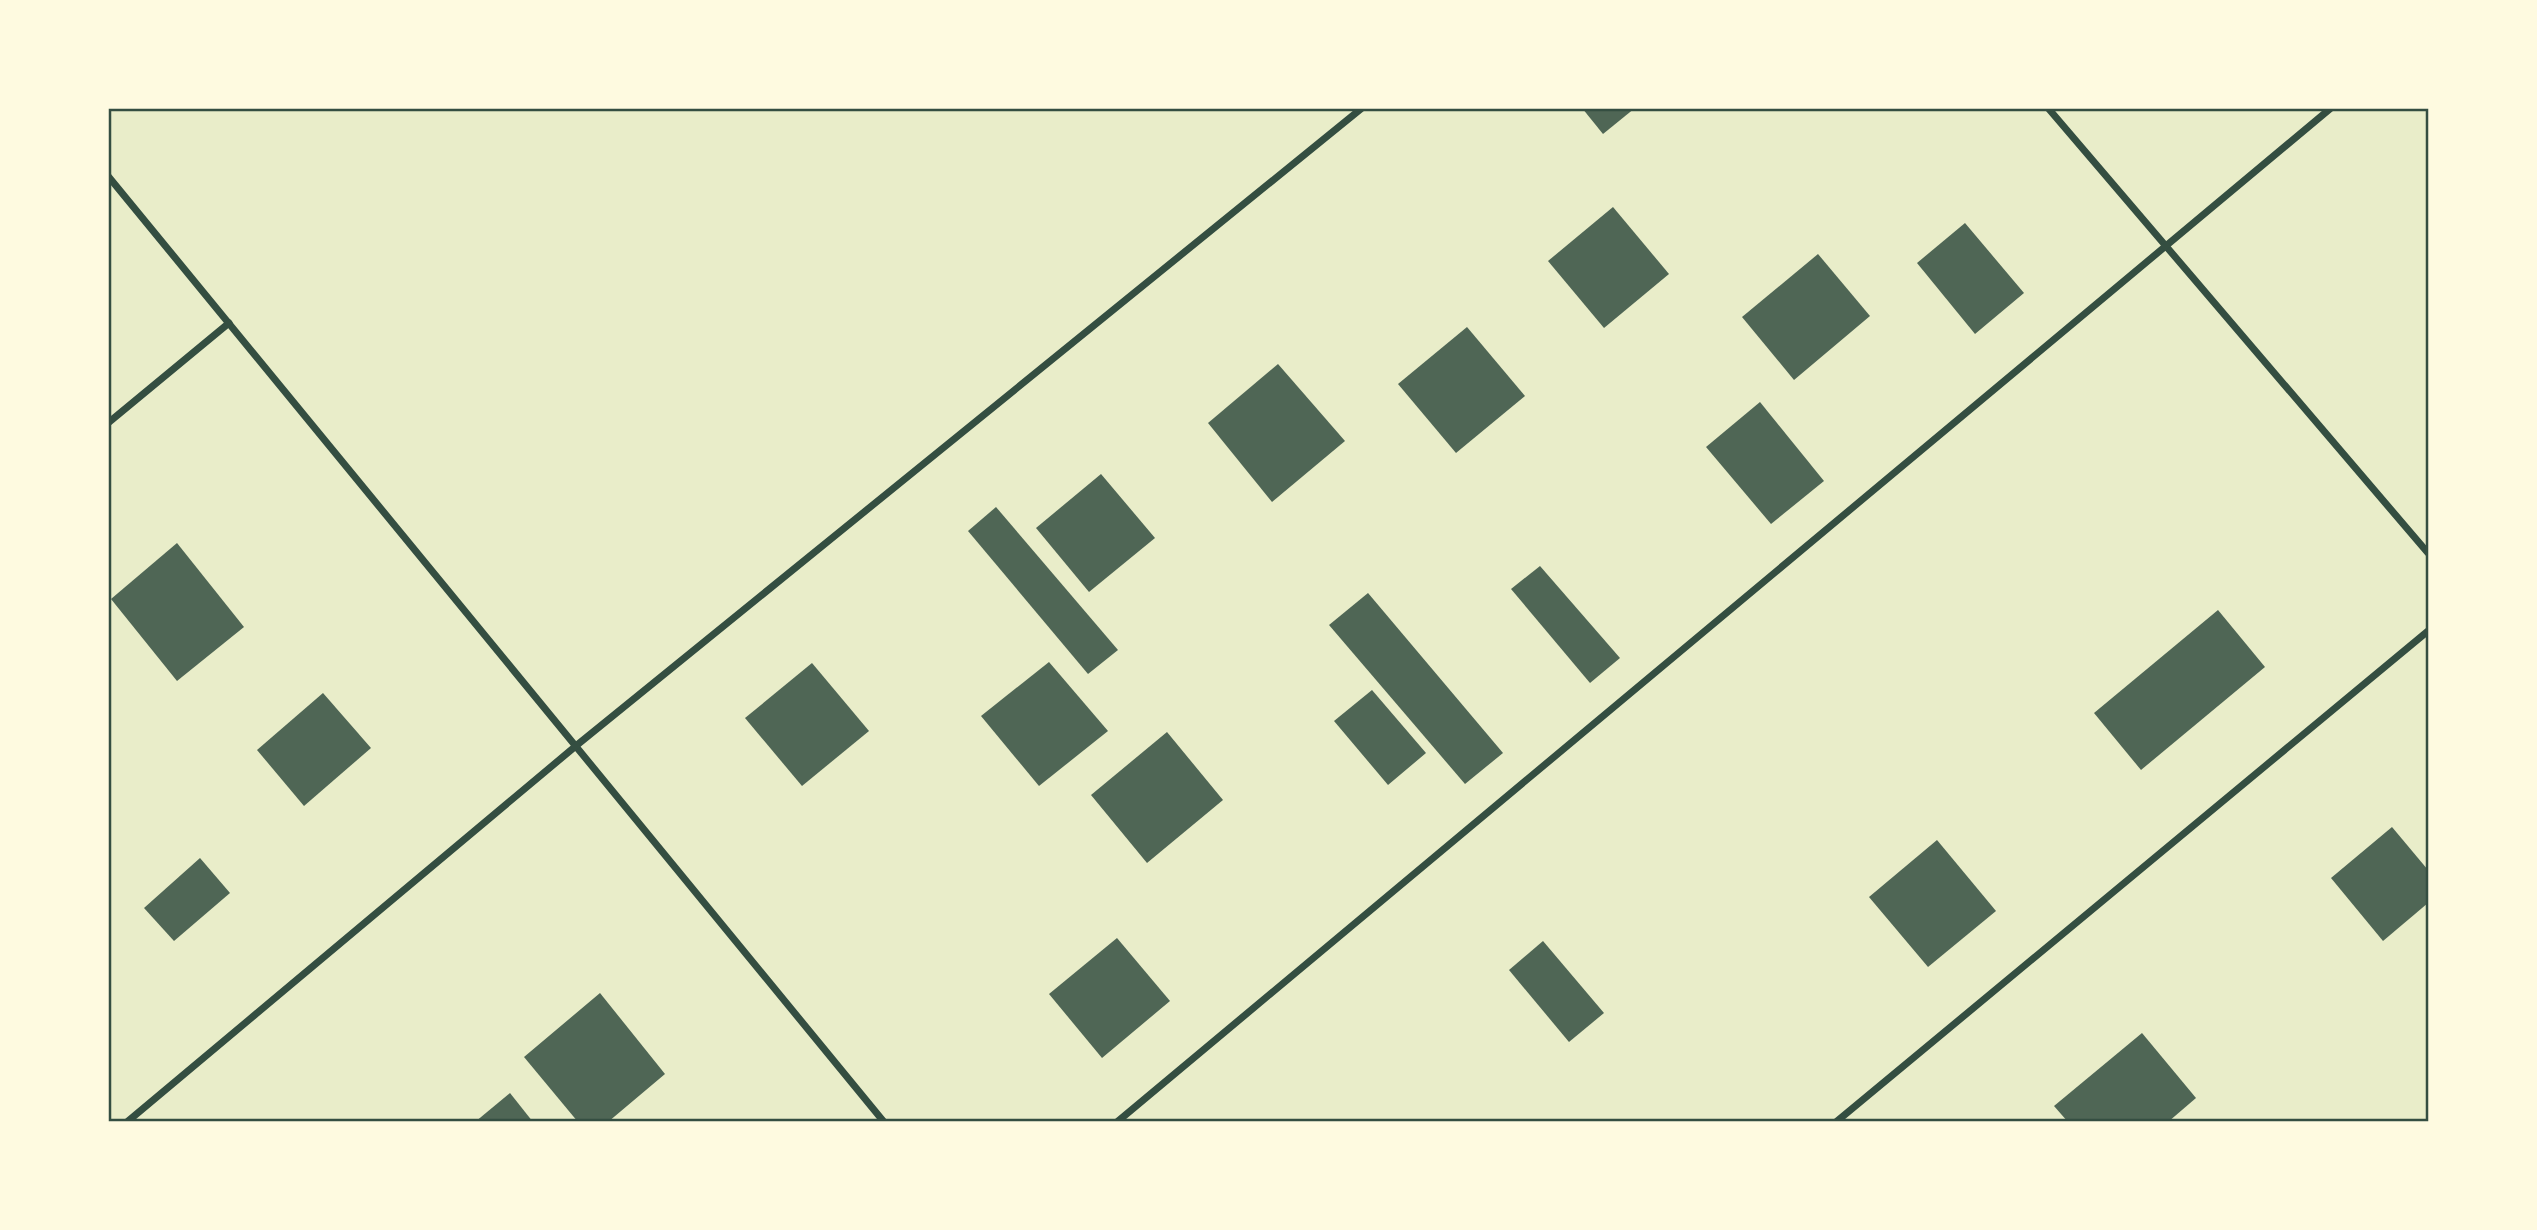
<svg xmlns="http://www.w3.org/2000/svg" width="2537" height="1230" viewBox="0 0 2537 1230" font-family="'DejaVu Sans',sans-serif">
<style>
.building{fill:#4f6655}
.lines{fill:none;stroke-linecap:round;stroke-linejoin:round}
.minor{stroke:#344e41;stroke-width:7}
.neatline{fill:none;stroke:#344e41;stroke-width:2.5}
</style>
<rect width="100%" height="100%" fill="#e9edc9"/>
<g class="building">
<polygon points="1582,108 1635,108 1603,134"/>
<polygon points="1613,207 1669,274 1604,328 1548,261"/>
<polygon points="1965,223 2024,293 1975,334 1917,263"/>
<polygon points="1818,254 1870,316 1794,380 1742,317"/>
<polygon points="1467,327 1525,396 1456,453 1398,384"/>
<polygon points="1278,364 1345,441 1272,502 1208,423"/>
<polygon points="1760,402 1824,481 1771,524 1706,447"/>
<polygon points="1101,474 1155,538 1089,592 1036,528"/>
<polygon points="996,507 1118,650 1088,674 968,531"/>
<polygon points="177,543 244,627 177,681 111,599"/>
<polygon points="1540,566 1620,658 1590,683 1511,589"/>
<polygon points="1368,593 1503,753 1465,784 1329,625"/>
<polygon points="2218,610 2265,667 2141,770 2094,713"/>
<polygon points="1049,662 1108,731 1039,786 981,716"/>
<polygon points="812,663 869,731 802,786 745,718"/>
<polygon points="1372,690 1426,753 1388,785 1334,721"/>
<polygon points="323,693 371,748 304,806 257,750"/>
<polygon points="1167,732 1223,800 1147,863 1091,795"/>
<polygon points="2392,827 2428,870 2428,903 2383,941 2331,878"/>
<polygon points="1937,840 1996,911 1928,967 1869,897"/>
<polygon points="200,858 230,893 174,941 144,908"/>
<polygon points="1117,938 1170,1001 1102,1058 1049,994"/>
<polygon points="1543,941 1604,1013 1569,1042 1509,970"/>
<polygon points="600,993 665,1074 608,1122 578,1122 524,1057"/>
<polygon points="2142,1033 2196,1098 2168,1122 2068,1122 2054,1106"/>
<polygon points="510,1093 533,1122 475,1122"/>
</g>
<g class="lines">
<g class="minor">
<polyline points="2048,108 2428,553"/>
<polyline points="108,176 884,1122"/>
<polyline points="108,423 229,323"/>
<polyline points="127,1122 577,745 1362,108"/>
<polyline points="1117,1122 2331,108"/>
<polyline points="1836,1122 2428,631"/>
</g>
</g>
<rect width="2537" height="1230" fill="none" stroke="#fefae0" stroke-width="220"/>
<rect x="110" y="110" width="2317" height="1010" class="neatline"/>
</svg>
